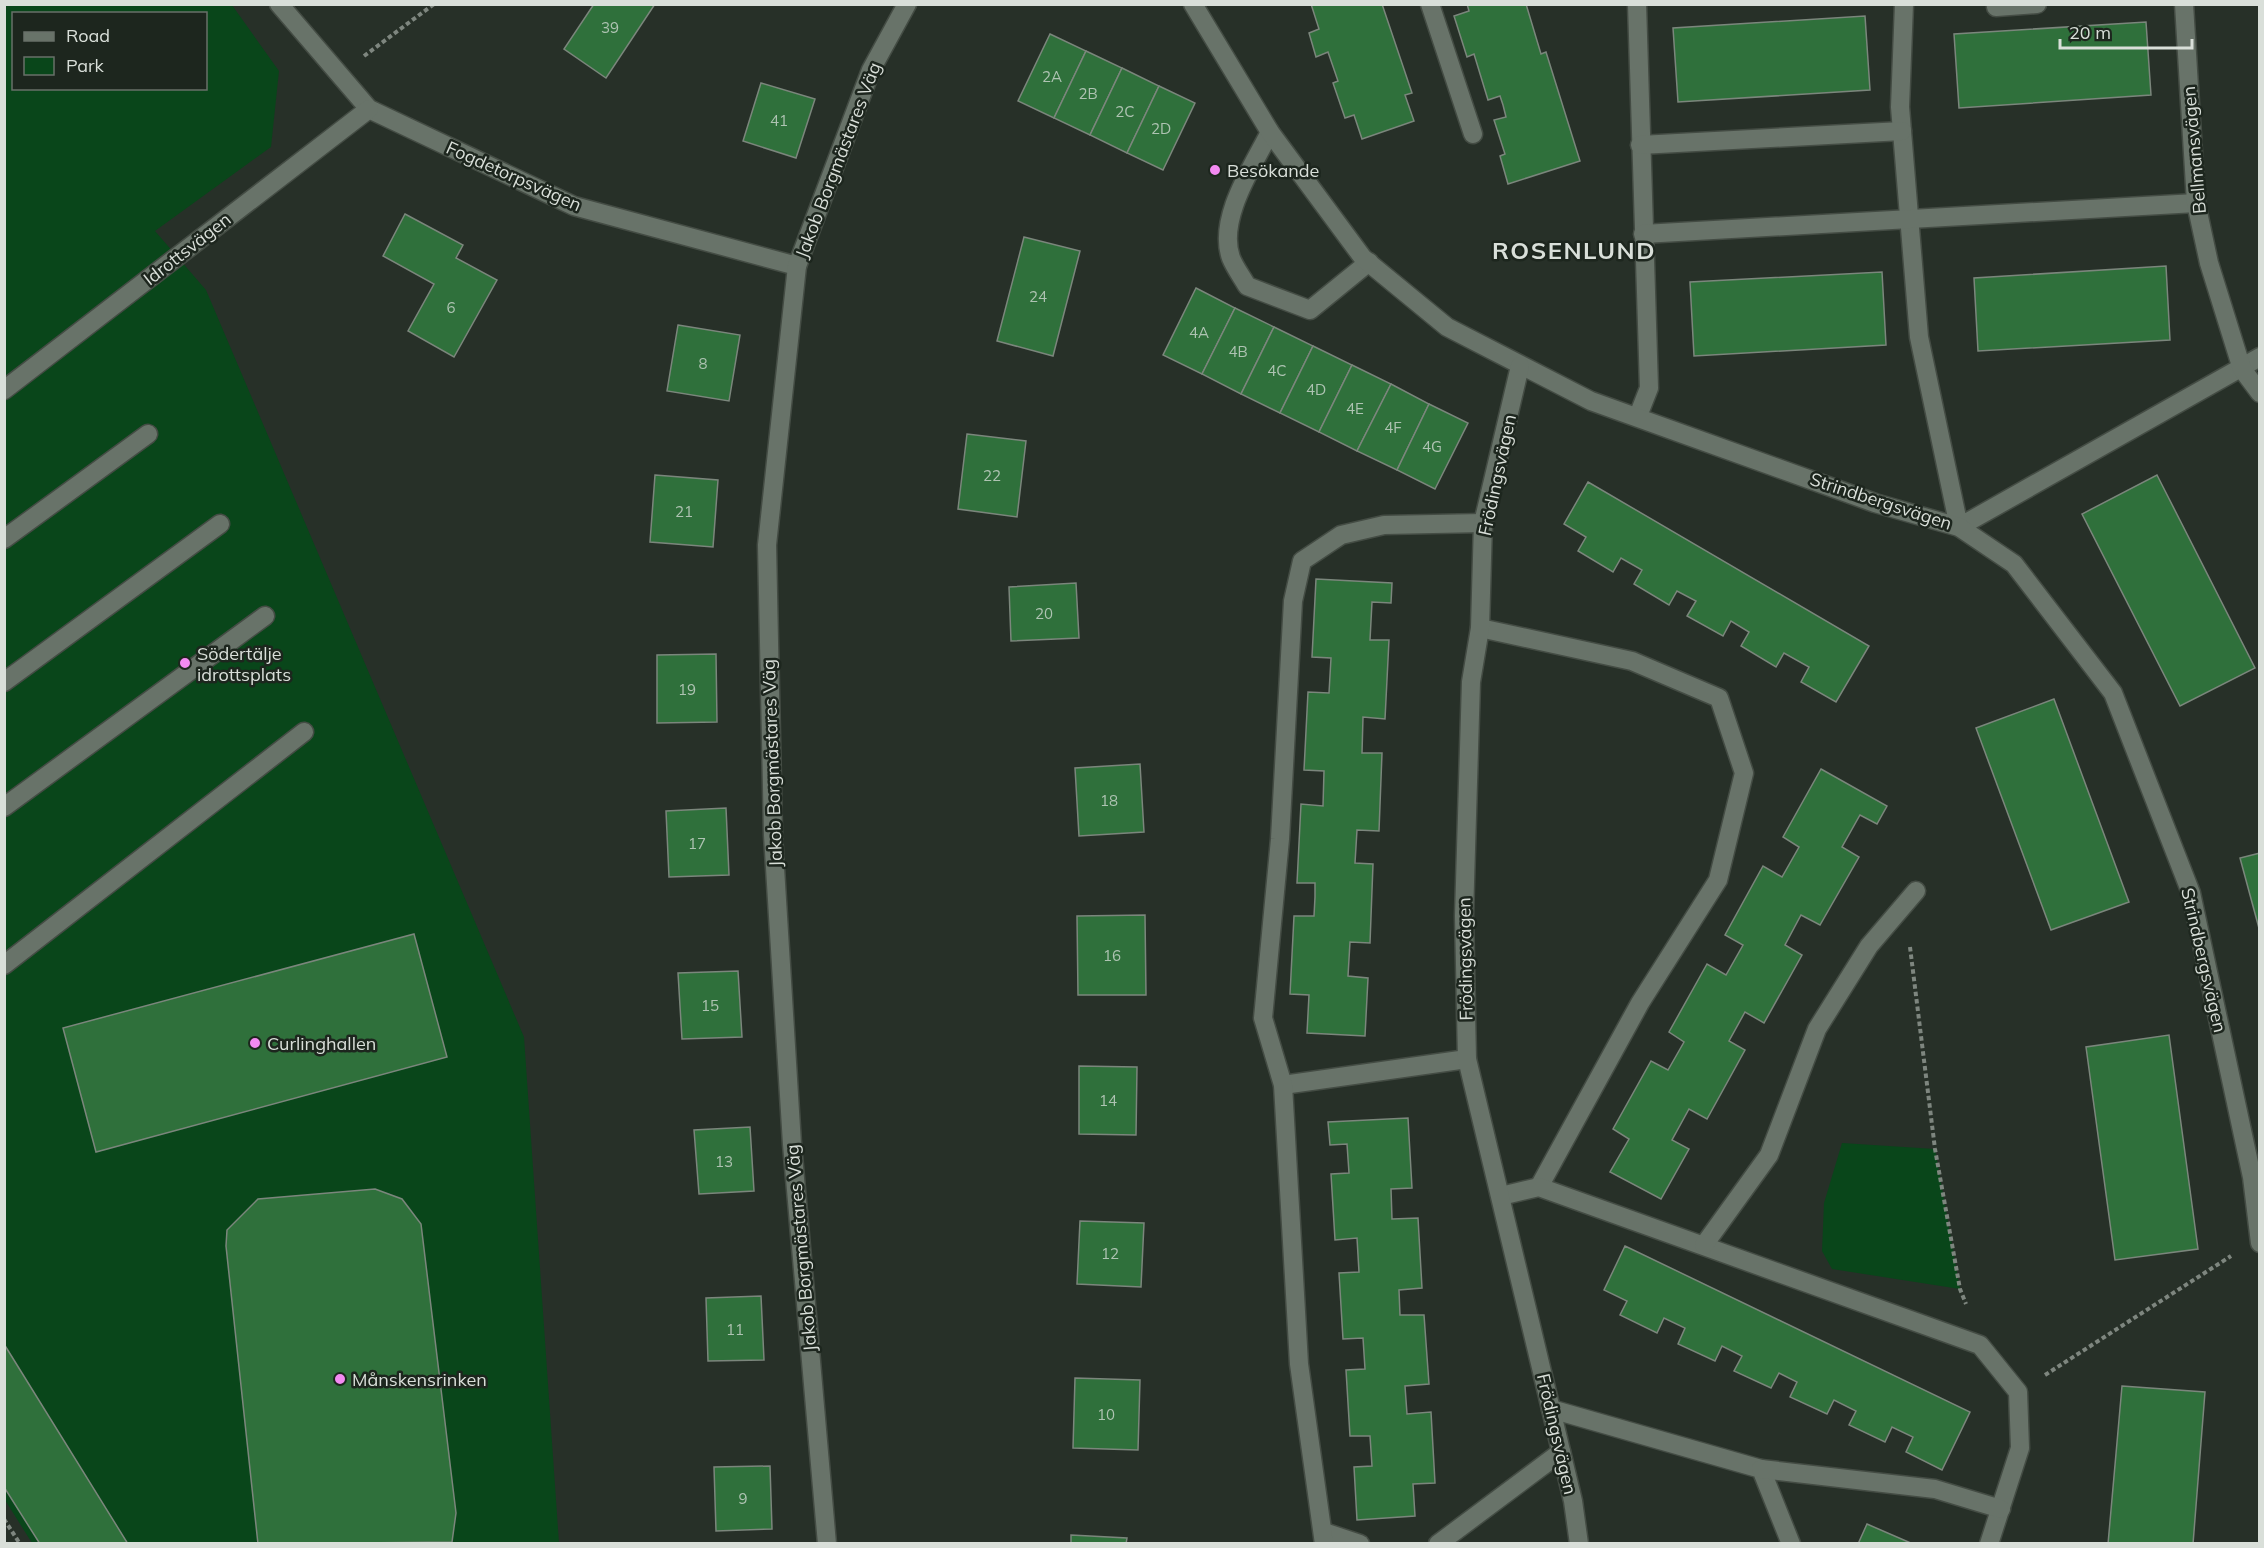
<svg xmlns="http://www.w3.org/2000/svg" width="2264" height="1548" viewBox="0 0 2264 1548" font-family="Mulish,sans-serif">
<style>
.green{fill:#09461a;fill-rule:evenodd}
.building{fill:#2f703b;stroke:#7b867c;stroke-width:1.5}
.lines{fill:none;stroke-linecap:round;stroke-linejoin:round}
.lane-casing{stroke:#444c44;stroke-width:21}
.street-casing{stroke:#444c44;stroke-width:21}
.path{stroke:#7e867f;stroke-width:4;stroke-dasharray:4.5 3;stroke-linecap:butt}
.lane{stroke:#687369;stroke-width:18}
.street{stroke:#687369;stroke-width:18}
.poi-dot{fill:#f38af1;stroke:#1d261e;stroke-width:2}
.labels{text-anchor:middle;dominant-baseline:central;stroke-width:5;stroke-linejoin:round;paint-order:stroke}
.number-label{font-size:15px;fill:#aec3b2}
.street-label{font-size:18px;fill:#d9dfd9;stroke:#1d261e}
.poi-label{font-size:18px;fill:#d9dfd9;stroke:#1d261e;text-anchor:start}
.district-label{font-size:24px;font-weight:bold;letter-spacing:1.5px;fill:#d9dfd9;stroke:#1d261e}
</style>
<rect width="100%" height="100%" fill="#273028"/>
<g class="green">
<path d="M5,5H232L279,71L271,147L155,231L206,290L524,1037L559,1543H32L5,1500ZM14,14H206V88H14Z"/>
<polygon points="1842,1143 1935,1149 1960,1289 1832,1269 1822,1251 1824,1203"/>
</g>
<g class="building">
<polygon points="594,4 655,4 606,78 564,49"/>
<polygon points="1311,4 1382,4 1412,93 1405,95 1414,121 1362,139 1354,115 1345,118 1333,83 1338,81 1328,52 1316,57 1309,33 1319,29"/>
<polygon points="1467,4 1526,4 1541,54 1546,52 1580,161 1508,184 1500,156 1505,154 1494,120 1506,117 1503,105 1500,96 1488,100 1474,54 1467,57 1454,16 1469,11"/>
<polygon points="1865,16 1870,90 1678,102 1673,28"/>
<polygon points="2146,22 2151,95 1959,108 1954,34"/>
<polygon points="1050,34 1086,51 1054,118 1018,101"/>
<polygon points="1086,51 1122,68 1090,135 1054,118"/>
<polygon points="1122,68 1159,86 1127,153 1090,135"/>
<polygon points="761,83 815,99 796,158 743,141"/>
<polygon points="1159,86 1195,103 1163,170 1127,153"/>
<polygon points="405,214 463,245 456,258 497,280 454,357 408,331 434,284 383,256"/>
<polygon points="1024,237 1080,251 1053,356 997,341"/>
<polygon points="2166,266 2170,340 1978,351 1974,278"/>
<polygon points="1882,272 1886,345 1694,356 1690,282"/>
<polygon points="1196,288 1235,308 1202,374 1163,355"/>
<polygon points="1235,308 1274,327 1241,394 1202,374"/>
<polygon points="678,325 740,335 729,401 667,391"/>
<polygon points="1274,327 1313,346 1280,413 1241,394"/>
<polygon points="1313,346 1352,365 1319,432 1280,413"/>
<polygon points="1352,365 1391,384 1357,451 1319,432"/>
<polygon points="1391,384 1429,404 1397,470 1357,451"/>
<polygon points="1429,404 1468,423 1435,489 1397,470"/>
<polygon points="967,434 1026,441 1017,517 958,509"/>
<polygon points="655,475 718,480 713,547 650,542"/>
<polygon points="2157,475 2255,668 2180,706 2082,514"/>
<polygon points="1588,482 1869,646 1836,702 1801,682 1809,667 1784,653 1776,667 1741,646 1749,632 1731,621 1723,636 1687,616 1696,601 1677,591 1669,605 1634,584 1642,570 1621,558 1613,572 1578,551 1586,537 1564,524"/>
<polygon points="1316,579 1392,583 1391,603 1372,602 1370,640 1389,640 1385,719 1363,717 1362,753 1382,753 1379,831 1357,830 1355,863 1373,864 1370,943 1350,942 1348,976 1368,978 1365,1036 1307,1033 1309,995 1290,994 1294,916 1314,916 1315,897 1315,883 1297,883 1301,804 1323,806 1324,771 1304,770 1308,692 1329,693 1331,658 1312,657"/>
<polygon points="1076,583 1079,638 1011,641 1009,587"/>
<polygon points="716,654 717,722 657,723 657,655"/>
<polygon points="2054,699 2129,902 2051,930 1976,728"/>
<polygon points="1140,764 1144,832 1079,836 1075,768"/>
<polygon points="1821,769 1887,806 1877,824 1860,815 1842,847 1859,857 1820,925 1801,915 1785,945 1802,955 1764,1023 1745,1012 1729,1041 1745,1050 1707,1119 1689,1109 1672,1140 1689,1149 1661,1199 1610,1172 1629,1139 1613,1129 1651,1061 1668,1070 1684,1042 1669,1032 1707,964 1726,975 1743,945 1725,935 1763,866 1782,877 1799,847 1783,837"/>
<polygon points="726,808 729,875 669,877 666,811"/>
<polygon points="2260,853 2260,932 2240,858"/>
<polygon points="1145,915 1146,995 1078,995 1077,916"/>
<polygon points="414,934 447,1057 96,1152 63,1028"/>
<polygon points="738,971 742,1037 682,1039 678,973"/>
<polygon points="2169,1035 2198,1249 2115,1260 2086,1047"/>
<polygon points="1079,1066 1137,1067 1136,1135 1079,1134"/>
<polygon points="1408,1118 1412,1188 1391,1189 1392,1219 1418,1218 1422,1288 1399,1290 1400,1315 1424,1315 1429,1384 1405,1386 1407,1414 1431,1412 1435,1483 1413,1484 1415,1516 1357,1520 1354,1467 1372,1466 1370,1436 1350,1436 1346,1370 1365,1369 1363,1338 1343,1339 1339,1273 1359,1272 1357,1238 1335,1240 1331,1174 1349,1173 1347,1144 1330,1145 1328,1122"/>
<polygon points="750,1127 754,1191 699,1194 694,1130"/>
<polygon points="375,1189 402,1199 421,1224 456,1513 452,1542 258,1544 226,1246 227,1230 258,1199"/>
<polygon points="1080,1221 1144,1223 1141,1287 1077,1284"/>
<polygon points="1625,1246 1970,1412 1942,1470 1906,1452 1913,1437 1892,1427 1885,1442 1849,1425 1856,1411 1834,1400 1827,1414 1790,1397 1797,1382 1779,1373 1771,1388 1734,1371 1742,1356 1722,1346 1715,1361 1678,1344 1685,1328 1664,1318 1657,1333 1620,1315 1627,1301 1604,1290"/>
<polygon points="761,1296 764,1360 708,1361 706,1298"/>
<polygon points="4,1344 128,1544 40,1544 4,1487"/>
<polygon points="1075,1378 1140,1380 1138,1450 1073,1448"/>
<polygon points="2122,1386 2205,1392 2193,1544 2108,1544"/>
<polygon points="770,1466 772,1529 716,1531 714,1467"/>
<polygon points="1867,1524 1913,1544 1858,1544"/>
<polygon points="1071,1535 1127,1538 1126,1544 1071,1544"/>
</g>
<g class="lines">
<defs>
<g id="lane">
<polyline points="1430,4 1473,134"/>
<polyline points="1637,4 1649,388 1638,416"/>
<polyline points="1904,4 1900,107 1919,337 1959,527 2260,357"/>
<polyline points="1996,7 2037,4"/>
<path d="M1270,132C1253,166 1217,219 1231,258C1235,268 1242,277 1247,286L1310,310L1369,262"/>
<polyline points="1640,145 1902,131"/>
<polyline points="1643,234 2196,203"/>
<polyline points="4,539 148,434"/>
<polyline points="1480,628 1632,661 1719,698 1744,773 1718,880 1640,1003 1539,1187"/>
<polyline points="4,682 220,524"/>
<polyline points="4,807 265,616"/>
<polyline points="4,965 304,732"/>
<polyline points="1283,1085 1467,1059"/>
<polyline points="1501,1196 1539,1187 1980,1345 2018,1392 2020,1448 1989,1544"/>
<polyline points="1704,1245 1769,1155 1817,1029 1869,946 1916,891"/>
<polyline points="1551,1409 1761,1469 1791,1544"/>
<polyline points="1761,1469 1935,1489 2001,1509"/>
<polyline points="1324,1532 1360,1544"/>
<polyline points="1324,1544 1299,1364 1283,1085 1263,1018 1280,839 1293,601 1302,561 1341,535 1384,525 1483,523"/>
<polyline points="1438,1544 1561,1452"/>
</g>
<g id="street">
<polyline points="279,4 369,109 574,206 797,266"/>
<polyline points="1193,4 1270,132 1363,258 1447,327 1591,401 1875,503 1959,527 2014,564 2113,693 2191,893 2252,1177 2260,1243"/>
<polyline points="2184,4 2196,203 2209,263 2242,369 2260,393"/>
<polyline points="1520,366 1483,523 1480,628 1471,682 1464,916 1467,1059 1573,1501 1579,1544"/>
<polyline points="4,390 369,109"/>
<polyline points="827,1544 792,1144 773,835 767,545 797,266 871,70 907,4"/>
</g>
</defs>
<use href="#lane" class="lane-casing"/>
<use href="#street" class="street-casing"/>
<g class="path">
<polyline points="364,56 434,4"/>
<polyline points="1910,947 1935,1149 1960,1289 1966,1304"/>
<polyline points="2045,1375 2231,1256"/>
<polyline points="4,1519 20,1544"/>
</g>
<use href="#lane" class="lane"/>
<use href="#street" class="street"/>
</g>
<g class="poi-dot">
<circle cx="1215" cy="170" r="6"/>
<circle cx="185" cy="663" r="6"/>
<circle cx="255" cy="1043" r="6"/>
<circle cx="340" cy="1379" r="6"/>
</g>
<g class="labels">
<g class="number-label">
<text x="610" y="27">39</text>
<text x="1052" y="76">2A</text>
<text x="1088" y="93">2B</text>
<text x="1125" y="111">2C</text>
<text x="779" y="120">41</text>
<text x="1161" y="128">2D</text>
<text x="1038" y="296">24</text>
<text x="451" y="307">6</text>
<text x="1199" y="332">4A</text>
<text x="1238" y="351">4B</text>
<text x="703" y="363">8</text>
<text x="1277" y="370">4C</text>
<text x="1316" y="389">4D</text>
<text x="1355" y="408">4E</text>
<text x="1393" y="427">4F</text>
<text x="1432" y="446">4G</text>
<text x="992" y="475">22</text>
<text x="684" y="511">21</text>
<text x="1044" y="613">20</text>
<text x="687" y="689">19</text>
<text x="1109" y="800">18</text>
<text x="697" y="843">17</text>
<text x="1112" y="955">16</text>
<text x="710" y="1005">15</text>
<text x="1108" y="1100">14</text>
<text x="724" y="1161">13</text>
<text x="1110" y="1253">12</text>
<text x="735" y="1329">11</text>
<text x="1106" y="1414">10</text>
<text x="743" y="1498">9</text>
</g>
<g class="street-label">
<text transform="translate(2194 150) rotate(-95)">Bellmansvägen</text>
<text transform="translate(838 160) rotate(-69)">Jakob Borgmästares Väg</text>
<text transform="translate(514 176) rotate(24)">Fogdetorpsvägen</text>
<text transform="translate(187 249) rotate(-38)">Idrottsvägen</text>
<text transform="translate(1497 475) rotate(-78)">Frödingsvägen</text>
<text transform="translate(1881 501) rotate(18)">Strindbergsvägen</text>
<text transform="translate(772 763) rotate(-92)">Jakob Borgmästares Väg</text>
<text transform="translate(1465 959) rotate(-91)">Frödingsvägen</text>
<text transform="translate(2204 960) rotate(77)">Strindbergsvägen</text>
<text transform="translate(801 1248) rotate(-95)">Jakob Borgmästares Väg</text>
<text transform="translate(1557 1434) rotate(77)">Frödingsvägen</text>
</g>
<g class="poi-label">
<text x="1227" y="170">Besökande</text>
<text x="197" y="653">Södertälje<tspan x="197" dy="21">idrottsplats</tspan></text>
<text x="267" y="1043">Curlinghallen</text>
<text x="352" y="1379">Månskensrinken</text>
</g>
<g class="district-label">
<text x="1574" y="250">ROSENLUND</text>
</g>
</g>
<rect width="2264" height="1548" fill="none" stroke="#d9dfd9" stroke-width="12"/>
<rect x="12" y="12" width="195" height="78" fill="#1d261e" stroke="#687069" stroke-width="1.5"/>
<rect x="24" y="32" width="30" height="9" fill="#687369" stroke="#687069" stroke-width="1.5"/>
<text x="66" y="42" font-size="18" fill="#d9dfd9">Road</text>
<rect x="24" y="57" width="30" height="18" fill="#09461a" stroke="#687069" stroke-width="1.5"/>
<text x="66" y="72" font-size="18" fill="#d9dfd9">Park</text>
<path d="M2060 39v9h132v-9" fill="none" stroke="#d9dfd9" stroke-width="3"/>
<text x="2069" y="39" font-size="18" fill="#d9dfd9" stroke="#1d261e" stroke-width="4.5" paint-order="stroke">20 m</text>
</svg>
